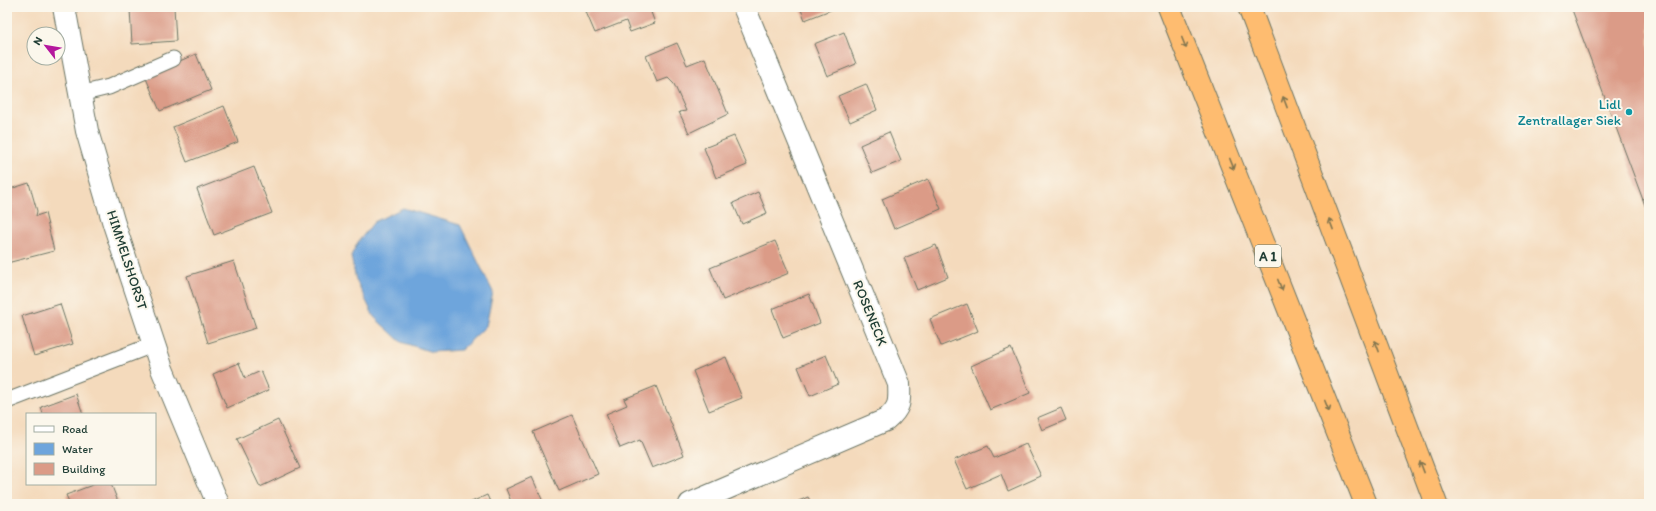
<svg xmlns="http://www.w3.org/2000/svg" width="1656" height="511" viewBox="0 0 1656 511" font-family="Itim,sans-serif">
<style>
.water{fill:#6ea5dc;stroke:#467188}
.building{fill:#db9b87}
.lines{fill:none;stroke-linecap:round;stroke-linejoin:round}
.lane-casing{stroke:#6a7464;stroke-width:17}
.street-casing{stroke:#6a7464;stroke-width:24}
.highway-casing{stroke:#6a7464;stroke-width:24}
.lane{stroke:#fff;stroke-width:15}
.street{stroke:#fff;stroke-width:22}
.highway{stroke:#febc70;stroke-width:22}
.oneway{stroke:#83764f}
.culture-dot{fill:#0f9aa8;stroke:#fbf7ec;stroke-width:1.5}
.labels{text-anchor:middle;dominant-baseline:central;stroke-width:4;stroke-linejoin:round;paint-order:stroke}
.shield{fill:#fbf7ec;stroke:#61756b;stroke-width:1}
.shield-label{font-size:13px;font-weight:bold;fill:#1f3d34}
.culture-label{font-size:14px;fill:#0d838f;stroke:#fbf7ec;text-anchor:end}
.street-label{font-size:14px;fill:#1f3d34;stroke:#fbf7ec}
</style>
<rect width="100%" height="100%" fill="#fbf7ec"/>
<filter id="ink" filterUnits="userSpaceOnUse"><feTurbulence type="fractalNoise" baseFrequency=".025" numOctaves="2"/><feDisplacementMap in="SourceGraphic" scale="8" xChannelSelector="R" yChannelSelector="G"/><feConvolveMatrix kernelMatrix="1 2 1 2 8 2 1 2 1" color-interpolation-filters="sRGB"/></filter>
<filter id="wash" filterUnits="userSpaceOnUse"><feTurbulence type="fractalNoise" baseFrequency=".012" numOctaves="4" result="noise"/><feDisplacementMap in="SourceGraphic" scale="16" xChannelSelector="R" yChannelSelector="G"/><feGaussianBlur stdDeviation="0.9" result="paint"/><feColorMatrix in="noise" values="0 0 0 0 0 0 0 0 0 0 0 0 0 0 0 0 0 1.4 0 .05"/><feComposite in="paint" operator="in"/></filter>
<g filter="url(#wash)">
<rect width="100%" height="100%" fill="#f4dabc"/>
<polygon class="water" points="403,208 460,225 493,292 486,326 461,350 432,352 401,342 374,317 356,280 351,256 358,242 374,222"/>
<g id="blocks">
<g class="building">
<polygon points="174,7 176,41 132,44 130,9"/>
<polygon points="598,7 649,7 655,23 630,32 626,21 595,33 586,12"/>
<polygon points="800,7 832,7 833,9 805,20"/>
<polygon points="1571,7 1649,7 1649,216"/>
<polygon points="844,32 856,64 827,76 814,44"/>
<polygon points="677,43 687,65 705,58 728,114 689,133 679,112 686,111 674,84 668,78 657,82 646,56"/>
<polygon points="196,54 211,90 160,111 145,76"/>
<polygon points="866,84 877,110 850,122 838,96"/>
<polygon points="224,106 238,142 187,162 173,127"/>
<polygon points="889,132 901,161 872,173 860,145"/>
<polygon points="734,136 747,165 716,178 704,148"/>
<polygon points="254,167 272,213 214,235 197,189"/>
<polygon points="928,179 941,209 894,229 882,199"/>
<polygon points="29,183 37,211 36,216 45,213 54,251 7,263 7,190"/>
<polygon points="758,192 767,213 742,224 733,203"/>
<polygon points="775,241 789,273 723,300 710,268"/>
<polygon points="936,245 948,277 917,290 904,258"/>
<polygon points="234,261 256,328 208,343 187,276"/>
<polygon points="809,294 820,323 783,338 772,309"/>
<polygon points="60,304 73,344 34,356 22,316"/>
<polygon points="967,304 978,331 941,346 930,319"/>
<polygon points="1011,348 1030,393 990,410 971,366"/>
<polygon points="826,355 838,384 810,396 798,367"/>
<polygon points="726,357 742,398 709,411 693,371"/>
<polygon points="239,363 245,378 261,371 269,390 227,408 213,374"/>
<polygon points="656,386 684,455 652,468 640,440 620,448 606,414 627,405 624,399"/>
<polygon points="76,394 83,414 43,414 41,407"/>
<polygon points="1061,408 1066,420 1042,430 1037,418"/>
<polygon points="572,415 598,474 559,491 533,432"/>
<polygon points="278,420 300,468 260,487 237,439"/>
<polygon points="1026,444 1041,476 1008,491 1001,474 967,489 954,460 988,446 994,458"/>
<polygon points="532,477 544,504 512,504 506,489"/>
<polygon points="95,484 111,484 119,504 70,504 66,495"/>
<polygon points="487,495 491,504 467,504"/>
<polygon points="808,497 812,504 792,504"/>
</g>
</g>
</g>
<g filter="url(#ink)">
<use href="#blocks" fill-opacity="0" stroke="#6a7464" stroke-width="1"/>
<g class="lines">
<defs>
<g id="lane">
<polyline points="80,94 109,87 173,59"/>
<polyline points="7,401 155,344"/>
</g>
<g id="street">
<polyline points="64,7 87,131 114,224 162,369 218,504"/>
<path d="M690,504L886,420C900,408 900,402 899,384L744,7"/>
</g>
<g id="highway">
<polyline points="1169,7 1366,504"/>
<polyline points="1249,7 1436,504"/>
</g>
</defs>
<use href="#lane" class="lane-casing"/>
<use href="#street" class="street-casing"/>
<use href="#highway" class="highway-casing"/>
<use href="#lane" class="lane"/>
<use href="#street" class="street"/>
<use href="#highway" class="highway"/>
</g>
<defs><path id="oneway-shaft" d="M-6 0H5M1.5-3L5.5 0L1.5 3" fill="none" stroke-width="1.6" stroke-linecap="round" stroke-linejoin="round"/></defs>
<g class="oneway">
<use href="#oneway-shaft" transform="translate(1184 43) rotate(68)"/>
<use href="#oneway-shaft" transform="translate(1285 102) rotate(-111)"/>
<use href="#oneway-shaft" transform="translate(1232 164) rotate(68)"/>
<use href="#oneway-shaft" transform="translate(1331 224) rotate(-111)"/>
<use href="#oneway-shaft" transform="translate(1280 285) rotate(68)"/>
<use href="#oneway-shaft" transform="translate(1377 346) rotate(-111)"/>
<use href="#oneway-shaft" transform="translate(1327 406) rotate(68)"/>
<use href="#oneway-shaft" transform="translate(1422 467) rotate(-111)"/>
</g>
</g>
<circle class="culture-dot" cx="1629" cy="112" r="4"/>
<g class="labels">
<rect class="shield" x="1255" y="245" width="26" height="22" rx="3"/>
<g class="shield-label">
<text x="1268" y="256">A 1</text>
</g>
<g class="culture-label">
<text x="1621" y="104">Lidl<tspan x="1621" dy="16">Zentrallager Siek</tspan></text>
</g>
<g class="street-label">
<text transform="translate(127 260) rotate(72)">HIMMELSHORST</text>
<text transform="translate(870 313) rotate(68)">ROSENECK</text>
</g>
</g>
<rect width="1656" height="511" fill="none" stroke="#fbf7ec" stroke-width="24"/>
<rect x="26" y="413" width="130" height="72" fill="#fbf7ec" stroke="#a3ada2"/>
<rect x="34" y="426" width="20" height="6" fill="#ffffff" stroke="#a3ada2"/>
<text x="62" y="433" font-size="12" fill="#1f3d34">Road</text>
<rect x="34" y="443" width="20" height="12" fill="#6ea5dc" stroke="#a3ada2"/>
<text x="62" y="453" font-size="12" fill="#1f3d34">Water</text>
<rect x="34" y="463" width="20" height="12" fill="#db9b87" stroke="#a3ada2"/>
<text x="62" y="473" font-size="12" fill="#1f3d34">Building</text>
<g transform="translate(46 46) rotate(301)"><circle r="19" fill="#fbf7ec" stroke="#a3ada2"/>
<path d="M0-3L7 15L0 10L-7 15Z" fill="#b5179e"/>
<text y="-6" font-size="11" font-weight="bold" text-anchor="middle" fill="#1f3d34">N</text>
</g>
</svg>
